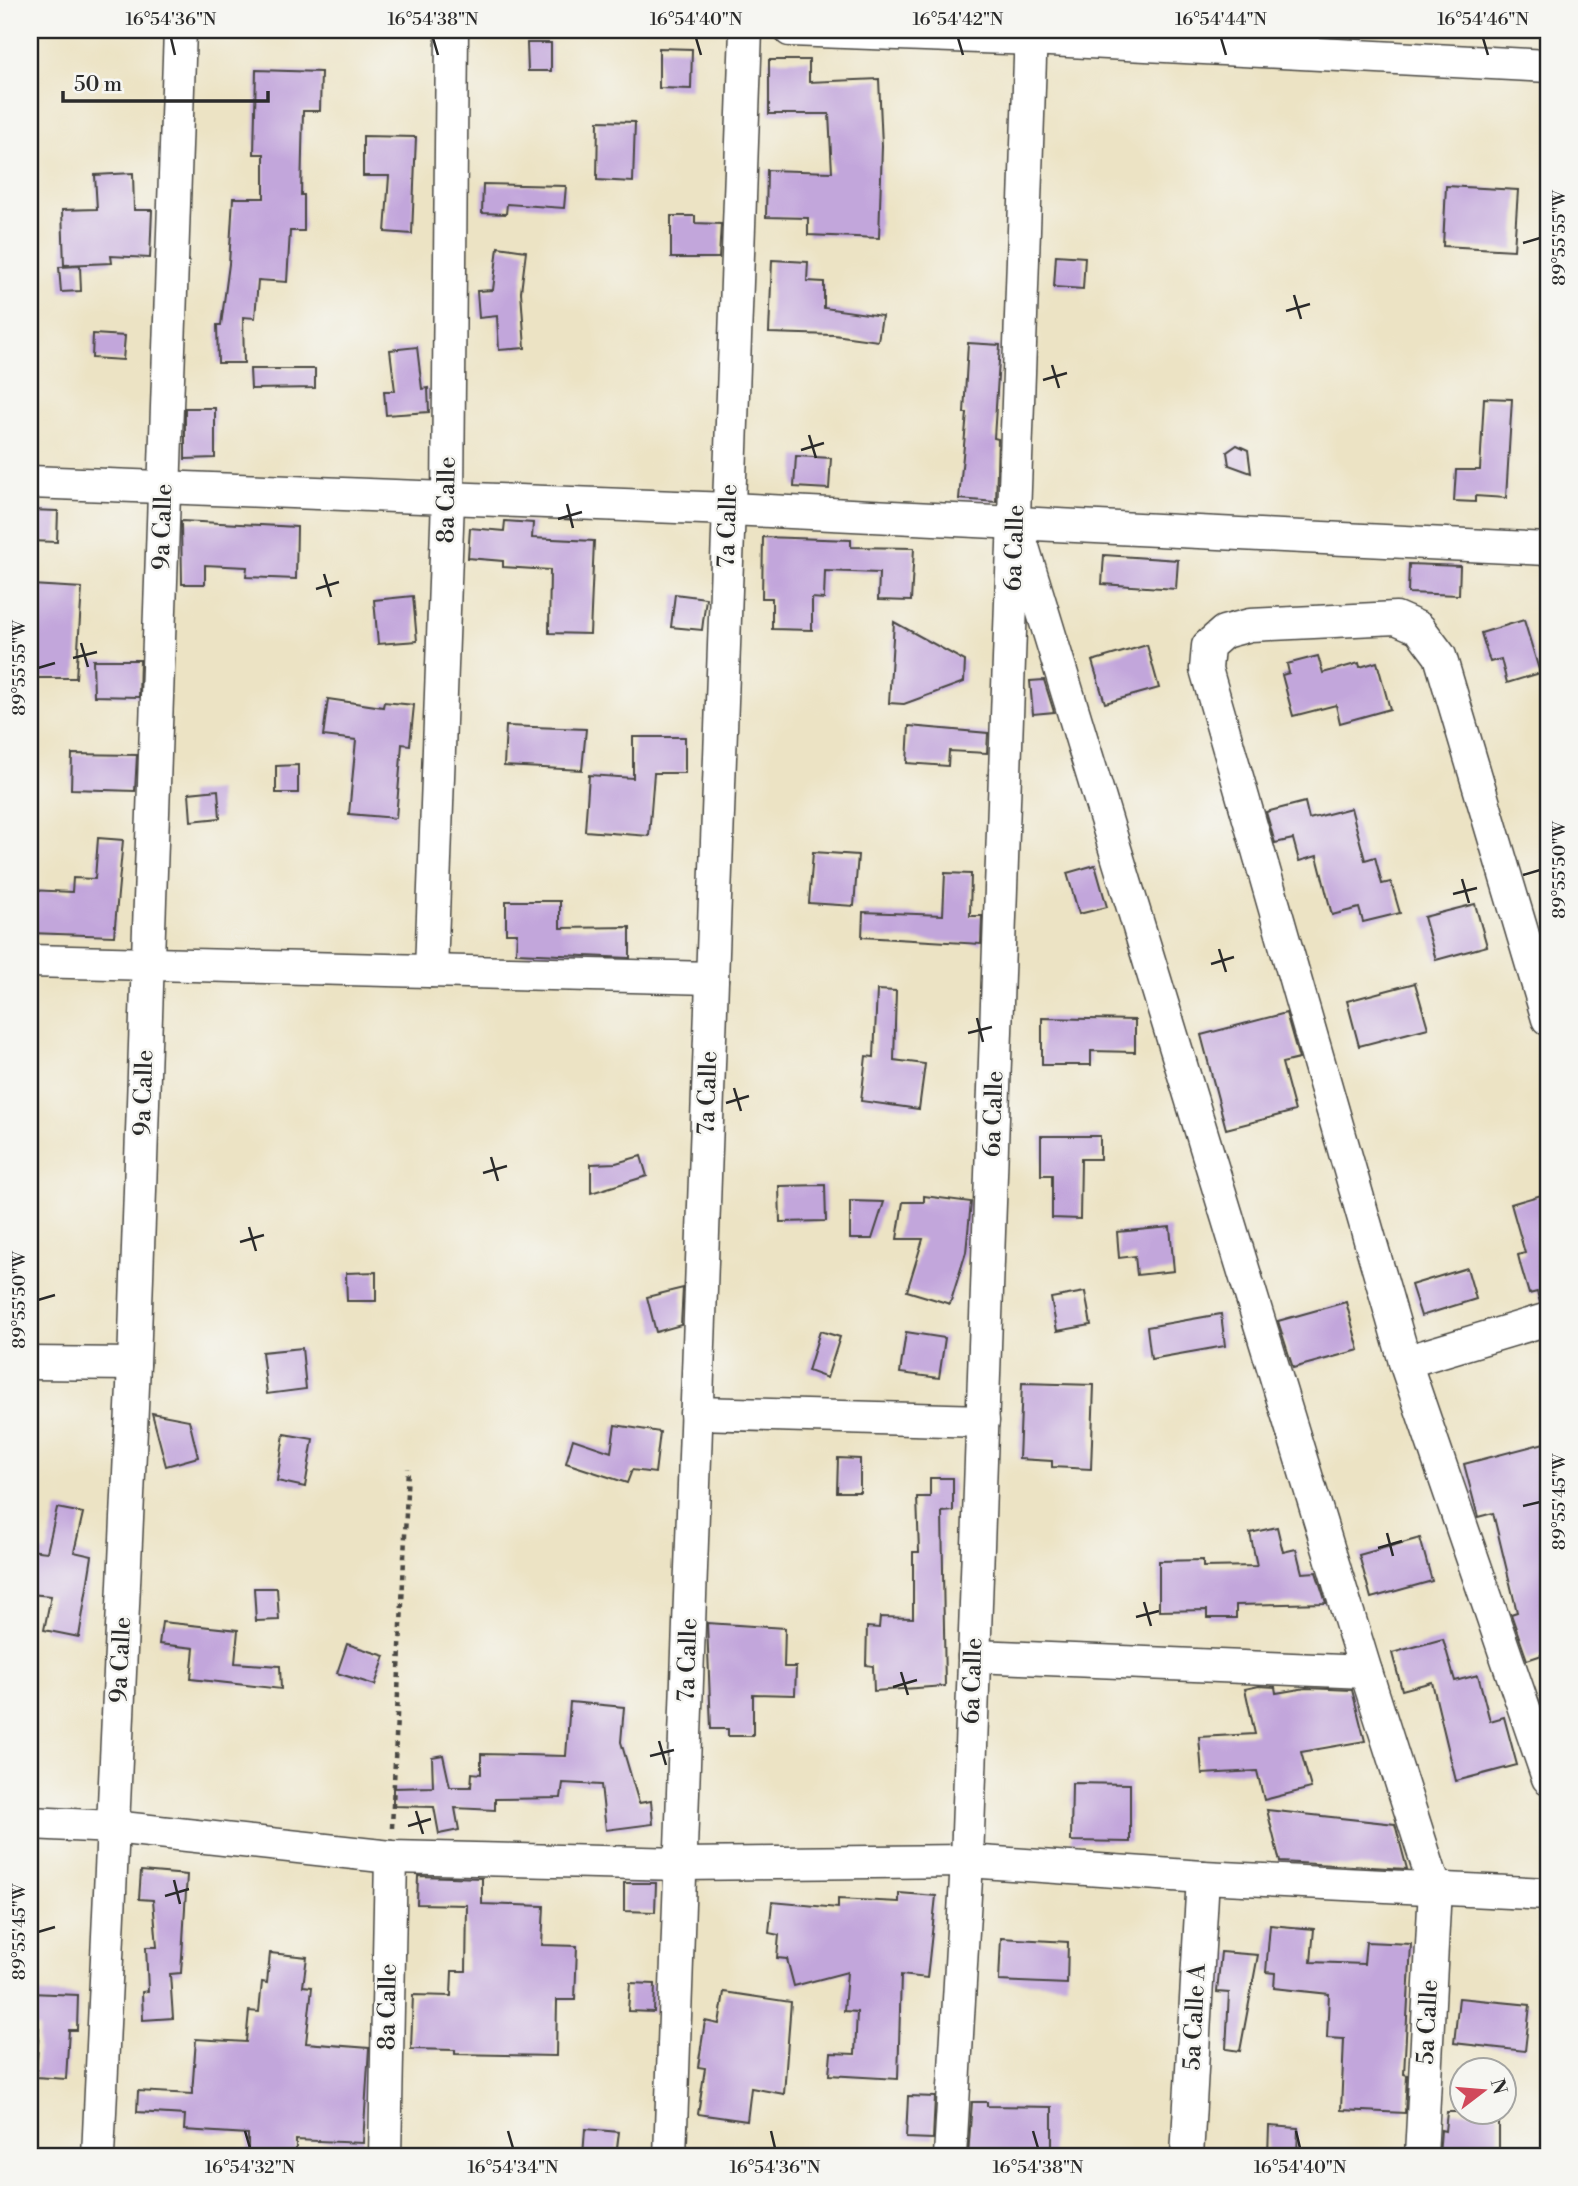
<svg xmlns="http://www.w3.org/2000/svg" width="1578" height="2186" viewBox="0 0 1578 2186" font-family="'Libre Bodoni',serif">
<style>
.building{fill:#c2a6db}
.lines{fill:none;stroke-linecap:round;stroke-linejoin:round}
.street-casing{stroke:#484742;stroke-width:35}
.path{stroke:#484742;stroke-width:4.5;stroke-dasharray:5 5;stroke-linecap:butt}
.street{stroke:#fff;stroke-width:32}
.ticks{fill:none;stroke:#2b2b2b;stroke-width:2.5}
.labels{text-anchor:middle;dominant-baseline:central;stroke-width:5;stroke-linejoin:round;paint-order:stroke}
.street-label{font-size:24px;fill:#2b2b2b;stroke:#f6f6f2}
.neatline{fill:none;stroke:#2b2b2b;stroke-width:2.5}
.ticks-label{font-size:18px;text-anchor:middle;fill:#2b2b2b}
</style>
<rect width="100%" height="100%" fill="#f6f6f2"/>
<filter id="ink" filterUnits="userSpaceOnUse"><feTurbulence type="fractalNoise" baseFrequency=".0143" numOctaves="2"/><feDisplacementMap in="SourceGraphic" scale="14" xChannelSelector="R" yChannelSelector="G"/><feConvolveMatrix kernelMatrix="1 2 1 2 8 2 1 2 1" color-interpolation-filters="sRGB"/></filter>
<filter id="wash" filterUnits="userSpaceOnUse"><feTurbulence type="fractalNoise" baseFrequency=".00686" numOctaves="4" result="noise"/><feDisplacementMap in="SourceGraphic" scale="28" xChannelSelector="R" yChannelSelector="G"/><feGaussianBlur stdDeviation="1.57" result="paint"/><feColorMatrix in="noise" values="0 0 0 0 0 0 0 0 0 0 0 0 0 0 0 0 0 1.4 0 .05"/><feComposite in="paint" operator="in"/></filter>
<g filter="url(#wash)">
<rect width="100%" height="100%" fill="#ece3c4"/>
<g id="blocks">
<g class="building">
<polygon points="527,43 551,43 551,71 528,71"/>
<polygon points="659,48 692,49 691,89 659,88"/>
<polygon points="769,60 809,60 809,82 879,79 882,146 879,238 808,235 808,218 766,217 767,170 832,172 829,114 769,114"/>
<polygon points="256,70 321,72 320,111 303,111 301,195 304,195 304,231 290,231 287,282 258,280 255,318 243,317 244,363 218,363 217,325 221,325 229,264 233,198 264,198 264,154 254,154"/>
<polygon points="598,121 635,122 633,182 597,180"/>
<polygon points="363,136 416,137 412,234 385,232 389,176 363,176"/>
<polygon points="133,173 134,210 152,210 150,258 111,256 112,263 64,265 62,210 97,209 95,175"/>
<polygon points="483,184 566,186 564,208 507,204 506,214 482,213"/>
<polygon points="1446,186 1518,190 1514,250 1443,246"/>
<polygon points="671,216 695,216 695,223 721,224 719,258 671,258"/>
<polygon points="498,247 526,251 521,292 525,348 499,350 497,316 479,318 477,291 493,290"/>
<polygon points="1056,255 1085,257 1083,289 1054,287"/>
<polygon points="772,260 808,262 807,281 824,282 824,308 882,316 878,341 834,335 769,333"/>
<polygon points="80,266 81,291 61,292 59,267"/>
<polygon points="93,334 125,336 123,360 92,358"/>
<polygon points="968,343 1000,345 994,438 998,439 996,502 959,499 967,413 964,413"/>
<polygon points="417,347 422,389 428,388 429,412 386,415 384,391 395,391 390,350"/>
<polygon points="250,369 315,369 315,388 251,389"/>
<polygon points="1484,398 1512,399 1506,498 1475,496 1475,502 1454,501 1456,470 1480,470"/>
<polygon points="185,408 215,408 215,458 185,459"/>
<polygon points="1237,445 1248,450 1251,473 1229,465 1227,452"/>
<polygon points="796,456 831,458 829,489 794,487"/>
<polygon points="30,510 58,511 57,542 30,541"/>
<polygon points="181,521 297,527 296,579 246,577 247,567 205,565 205,584 182,584"/>
<polygon points="505,521 533,523 532,538 594,541 590,634 549,633 550,570 503,567 503,561 468,558 470,528 504,531"/>
<polygon points="763,537 851,540 851,547 914,548 911,601 878,600 879,573 825,571 824,599 812,598 812,630 772,629 772,598 762,598"/>
<polygon points="1104,555 1178,560 1176,589 1102,584"/>
<polygon points="1409,564 1460,566 1459,595 1408,593"/>
<polygon points="31,585 82,588 76,678 32,678"/>
<polygon points="675,594 706,598 702,630 671,627"/>
<polygon points="413,596 417,641 378,644 374,600"/>
<polygon points="1524,620 1540,673 1507,683 1501,659 1490,662 1481,633"/>
<polygon points="894,622 965,661 964,682 904,704 889,703"/>
<polygon points="1147,645 1159,688 1105,703 1092,661"/>
<polygon points="1318,656 1323,673 1359,663 1360,667 1377,662 1390,709 1340,723 1336,705 1293,716 1282,675 1289,673 1287,664"/>
<polygon points="93,660 140,660 139,697 94,696"/>
<polygon points="1044,680 1054,712 1033,714 1030,681"/>
<polygon points="328,699 383,707 384,702 414,705 410,745 402,744 396,818 349,814 356,740 323,736"/>
<polygon points="506,726 586,729 582,770 504,766"/>
<polygon points="909,726 988,733 987,753 949,751 948,766 907,763"/>
<polygon points="633,737 685,737 685,773 654,773 649,836 585,831 589,775 633,778"/>
<polygon points="72,754 137,755 135,791 71,789"/>
<polygon points="298,765 298,793 276,793 276,766"/>
<polygon points="218,790 220,818 191,821 189,793"/>
<polygon points="1305,802 1309,819 1351,808 1365,860 1375,857 1382,884 1391,882 1400,913 1363,922 1359,908 1332,915 1317,856 1299,861 1293,839 1275,843 1266,812"/>
<polygon points="98,838 123,840 114,936 30,933 30,890 72,892 73,878 95,879"/>
<polygon points="813,852 858,855 854,906 809,903"/>
<polygon points="1095,865 1107,907 1079,914 1067,873"/>
<polygon points="945,873 971,874 970,916 982,916 981,944 862,937 863,912 943,915"/>
<polygon points="506,901 560,901 560,928 630,927 630,958 516,953 517,933 506,933"/>
<polygon points="1475,904 1487,946 1436,960 1424,917"/>
<polygon points="1415,983 1428,1028 1359,1046 1347,1001"/>
<polygon points="877,990 896,991 894,1060 925,1064 919,1109 861,1101 866,1056 874,1057"/>
<polygon points="1286,1013 1299,1059 1282,1063 1295,1111 1226,1129 1201,1035"/>
<polygon points="1042,1018 1135,1020 1135,1052 1091,1051 1091,1065 1042,1065"/>
<polygon points="1041,1136 1100,1136 1100,1159 1081,1159 1080,1219 1052,1218 1052,1175 1041,1175"/>
<polygon points="641,1156 647,1176 591,1193 591,1164 616,1163"/>
<polygon points="825,1185 826,1221 780,1222 779,1186"/>
<polygon points="1548,1193 1548,1301 1540,1302 1537,1292 1529,1294 1521,1267 1518,1255 1525,1253 1511,1204"/>
<polygon points="924,1196 971,1202 966,1252 950,1304 907,1291 923,1239 897,1239 903,1202 924,1202"/>
<polygon points="850,1201 884,1202 872,1239 850,1239"/>
<polygon points="1170,1227 1174,1271 1137,1275 1135,1256 1119,1258 1117,1232"/>
<polygon points="1467,1268 1476,1299 1421,1316 1411,1285"/>
<polygon points="376,1272 376,1301 347,1301 346,1273"/>
<polygon points="683,1288 681,1325 656,1332 647,1297"/>
<polygon points="1085,1292 1091,1325 1057,1331 1051,1298"/>
<polygon points="1346,1302 1359,1350 1293,1368 1278,1321"/>
<polygon points="1221,1314 1225,1346 1151,1359 1147,1327"/>
<polygon points="820,1331 840,1337 827,1378 808,1371"/>
<polygon points="906,1332 945,1338 939,1378 900,1373"/>
<polygon points="302,1348 306,1389 267,1394 262,1352"/>
<polygon points="1022,1383 1094,1385 1091,1469 1052,1467 1052,1461 1019,1459"/>
<polygon points="152,1413 189,1420 198,1457 166,1466"/>
<polygon points="615,1425 660,1432 655,1473 632,1470 627,1483 566,1463 573,1439 611,1452"/>
<polygon points="284,1434 313,1439 305,1487 277,1481"/>
<polygon points="1548,1442 1548,1482 1542,1483 1548,1508 1548,1653 1527,1660 1511,1614 1517,1612 1493,1513 1478,1517 1464,1464"/>
<polygon points="838,1458 860,1459 860,1492 837,1492"/>
<polygon points="930,1478 953,1478 953,1511 942,1512 945,1686 874,1691 873,1666 866,1665 867,1627 879,1628 880,1617 913,1618 913,1552 919,1552 917,1497 930,1497"/>
<polygon points="57,1508 83,1513 74,1552 92,1556 79,1637 44,1630 51,1596 30,1594 30,1550 47,1552"/>
<polygon points="1277,1527 1283,1552 1296,1549 1302,1573 1316,1572 1326,1603 1236,1605 1236,1618 1207,1618 1207,1610 1159,1611 1159,1561 1203,1560 1203,1567 1257,1566 1250,1533"/>
<polygon points="1420,1538 1432,1581 1371,1598 1359,1555"/>
<polygon points="254,1588 277,1588 279,1620 256,1621"/>
<polygon points="162,1622 238,1630 235,1663 280,1666 281,1689 191,1679 194,1648 159,1644"/>
<polygon points="707,1623 785,1628 784,1667 796,1667 795,1695 753,1694 753,1736 728,1736 728,1729 711,1729"/>
<polygon points="1443,1639 1455,1681 1478,1675 1490,1721 1504,1717 1517,1765 1456,1781 1432,1682 1402,1690 1392,1653"/>
<polygon points="347,1644 385,1656 375,1685 337,1673"/>
<polygon points="1259,1686 1275,1687 1276,1693 1306,1688 1352,1690 1365,1741 1301,1752 1311,1788 1264,1800 1257,1771 1202,1774 1199,1737 1255,1734 1245,1689"/>
<polygon points="570,1702 624,1707 621,1742 639,1803 651,1801 653,1824 606,1830 601,1785 563,1783 561,1798 495,1799 495,1810 455,1808 459,1830 439,1834 434,1807 393,1806 393,1788 433,1787 432,1757 443,1755 450,1787 471,1787 472,1773 481,1774 481,1754 566,1756"/>
<polygon points="1072,1783 1130,1784 1130,1842 1071,1841"/>
<polygon points="1267,1810 1395,1824 1407,1869 1280,1862"/>
<polygon points="141,1871 187,1875 181,1973 170,1974 173,2018 143,2020 142,1992 148,1991 146,1947 157,1947 153,1900 139,1899"/>
<polygon points="418,1876 482,1878 482,1904 544,1906 542,1945 577,1946 575,2000 557,2000 556,2056 455,2054 455,2050 411,2049 413,1995 451,1996 452,1971 466,1971 467,1905 417,1904"/>
<polygon points="624,1883 656,1883 655,1912 624,1911"/>
<polygon points="899,1893 936,1896 927,1978 901,1975 898,2079 829,2075 831,2053 855,2054 857,2012 844,2011 847,1972 794,1986 787,1959 777,1958 779,1935 769,1933 772,1902 838,1908 838,1899 899,1902"/>
<polygon points="1270,1925 1314,1929 1311,1962 1364,1964 1366,1942 1411,1944 1404,2074 1407,2075 1405,2113 1341,2110 1344,2039 1327,2038 1329,1994 1274,1988 1275,1973 1266,1972"/>
<polygon points="1001,1938 1068,1942 1067,1984 999,1981"/>
<polygon points="1221,1952 1258,1955 1240,2051 1226,2049 1229,1993 1217,1992"/>
<polygon points="270,1953 307,1957 303,1986 312,1987 306,2043 369,2048 363,2143 296,2140 296,2156 248,2156 248,2134 184,2130 185,2115 137,2112 138,2091 192,2094 196,2039 246,2042 249,2011 259,2012 262,1982 267,1983"/>
<polygon points="630,1983 655,1984 654,2012 628,2011"/>
<polygon points="724,1992 791,2002 784,2094 751,2088 747,2121 698,2114 705,2068 698,2067 705,2021 719,2024"/>
<polygon points="30,1993 78,1995 77,2030 69,2030 66,2079 36,2077 39,2028 30,2028"/>
<polygon points="1459,1998 1530,2005 1525,2051 1454,2043"/>
<polygon points="908,2096 935,2097 933,2139 906,2138"/>
<polygon points="972,2102 987,2102 987,2106 1052,2107 1052,2156 968,2156"/>
<polygon points="1447,2112 1499,2112 1499,2156 1439,2156 1441,2130 1445,2131"/>
<polygon points="1269,2126 1298,2128 1297,2156 1268,2156"/>
<polygon points="585,2129 619,2132 616,2156 583,2156"/>
</g>
</g>
</g>
<g filter="url(#ink)">
<use href="#blocks" fill-opacity="0" stroke="#484742" stroke-width="2"/>
<g class="lines">
<defs>
<g id="street">
<polyline points="790,30 1030,39 1548,66"/>
<polyline points="30,482 729,509 1548,549"/>
<polyline points="1023,547 1366,1672 1435,1888 1421,2156"/>
<polyline points="30,961 712,978"/>
<polyline points="431,971 448,499 452,30"/>
<polyline points="1548,1019 1440,656 1419,628 1396,618 1250,625 1224,632 1208,646 1206,669 1405,1362 1548,1778"/>
<polyline points="1405,1362 1548,1319"/>
<polyline points="30,1363 134,1364"/>
<polyline points="696,1413 983,1421"/>
<polyline points="974,1656 1366,1672"/>
<polyline points="30,1823 113,1827 391,1857 682,1864 967,1861 1203,1877 1548,1894"/>
<polyline points="98,2156 134,1364 180,30"/>
<polyline points="385,2156 391,1857"/>
<polyline points="670,2156 746,30"/>
<polyline points="950,2156 967,1861 1031,30"/>
<polyline points="1187,2156 1203,1877"/>
</g>
</defs>
<use href="#street" class="street-casing"/>
<polyline class="path" points="392,1828 408,1468"/>
<use href="#street" class="street"/>
</g>
</g>
<path class="ticks" d="M171,38L175,55M433,38L438,55M696,38L701,55M958,38L963,55M1221,38L1226,55M1483,38L1488,55M1523,243L1540,238M1294,295L1301,319M1286,311L1310,304M1052,365L1059,388M1043,380L1067,373M809,435L816,458M801,450L824,443M567,504L573,528M558,519L582,512M324,574L331,597M316,589L339,582M81,643L88,667M73,658L97,652M38,668L55,663M1523,875L1540,870M1462,879L1469,903M1453,894L1477,888M1219,949L1226,972M1211,964L1234,957M977,1018L983,1042M968,1033L992,1027M734,1088L741,1111M726,1103L749,1096M491,1157L498,1181M483,1173L507,1166M249,1227L256,1251M240,1242L264,1235M38,1300L55,1295M1523,1506L1540,1502M1387,1533L1393,1556M1378,1548L1402,1541M1144,1602L1151,1626M1136,1617L1159,1611M901,1672L908,1695M893,1687L917,1680M659,1741L666,1765M650,1756L674,1750M416,1811L423,1834M408,1826L431,1819M174,1880L180,1904M165,1896L189,1889M38,1932L55,1927M245,2131L250,2148M508,2131L513,2148M771,2131L775,2148M1033,2131L1038,2148M1296,2131L1300,2148"/>
<g class="labels">
<g class="street-label">
<text transform="translate(447 500) rotate(-89)">8a Calle</text>
<text transform="translate(728 526) rotate(-88)">7a Calle</text>
<text transform="translate(163 527) rotate(-88)">9a Calle</text>
<text transform="translate(1015 548) rotate(-88)">6a Calle</text>
<text transform="translate(144 1093) rotate(-88)">9a Calle</text>
<text transform="translate(708 1093) rotate(-88)">7a Calle</text>
<text transform="translate(994 1114) rotate(-88)">6a Calle</text>
<text transform="translate(121 1660) rotate(-87)">9a Calle</text>
<text transform="translate(688 1660) rotate(-88)">7a Calle</text>
<text transform="translate(973 1681) rotate(-88)">6a Calle</text>
<text transform="translate(388 2007) rotate(-89)">8a Calle</text>
<text transform="translate(1195 2017) rotate(-87)">5a Calle A</text>
<text transform="translate(1428 2022) rotate(-87)">5a Calle</text>
</g>
</g>
<rect width="1578" height="2186" fill="none" stroke="#f6f6f2" stroke-width="77"/>
<g transform="translate(1483 2091) rotate(74)"><circle r="33" fill="#f6f6f2" stroke="#a5a5a2" stroke-width="2"/>
<path d="M0-5L12 26L0 18L-12 26Z" fill="#d1495b"/>
<text y="-10" font-size="19" font-weight="bold" text-anchor="middle" fill="#2b2b2b">N</text>
</g>
<path d="M63 91v10h205v-10" fill="none" stroke="#2b2b2b" stroke-width="3.5"/>
<text x="74" y="91" font-size="21" fill="#2b2b2b" stroke="#f6f6f2" stroke-width="5" paint-order="stroke">50 m</text>
<rect x="38" y="38" width="1502" height="2110" class="neatline"/>
<g class="ticks-label">
<text x="171" y="25">16°54'36"N</text>
<text x="433" y="25">16°54'38"N</text>
<text x="696" y="25">16°54'40"N</text>
<text x="958" y="25">16°54'42"N</text>
<text x="1221" y="25">16°54'44"N</text>
<text x="1483" y="25">16°54'46"N</text>
<text transform="translate(1559 238) rotate(-90)" y="6">89°55'55"W</text>
<text transform="translate(19 668) rotate(-90)" y="6">89°55'55"W</text>
<text transform="translate(1559 870) rotate(-90)" y="6">89°55'50"W</text>
<text transform="translate(19 1300) rotate(-90)" y="6">89°55'50"W</text>
<text transform="translate(1559 1502) rotate(-90)" y="6">89°55'45"W</text>
<text transform="translate(19 1932) rotate(-90)" y="6">89°55'45"W</text>
<text x="250" y="2173">16°54'32"N</text>
<text x="513" y="2173">16°54'34"N</text>
<text x="775" y="2173">16°54'36"N</text>
<text x="1038" y="2173">16°54'38"N</text>
<text x="1300" y="2173">16°54'40"N</text>
</g>
</svg>
